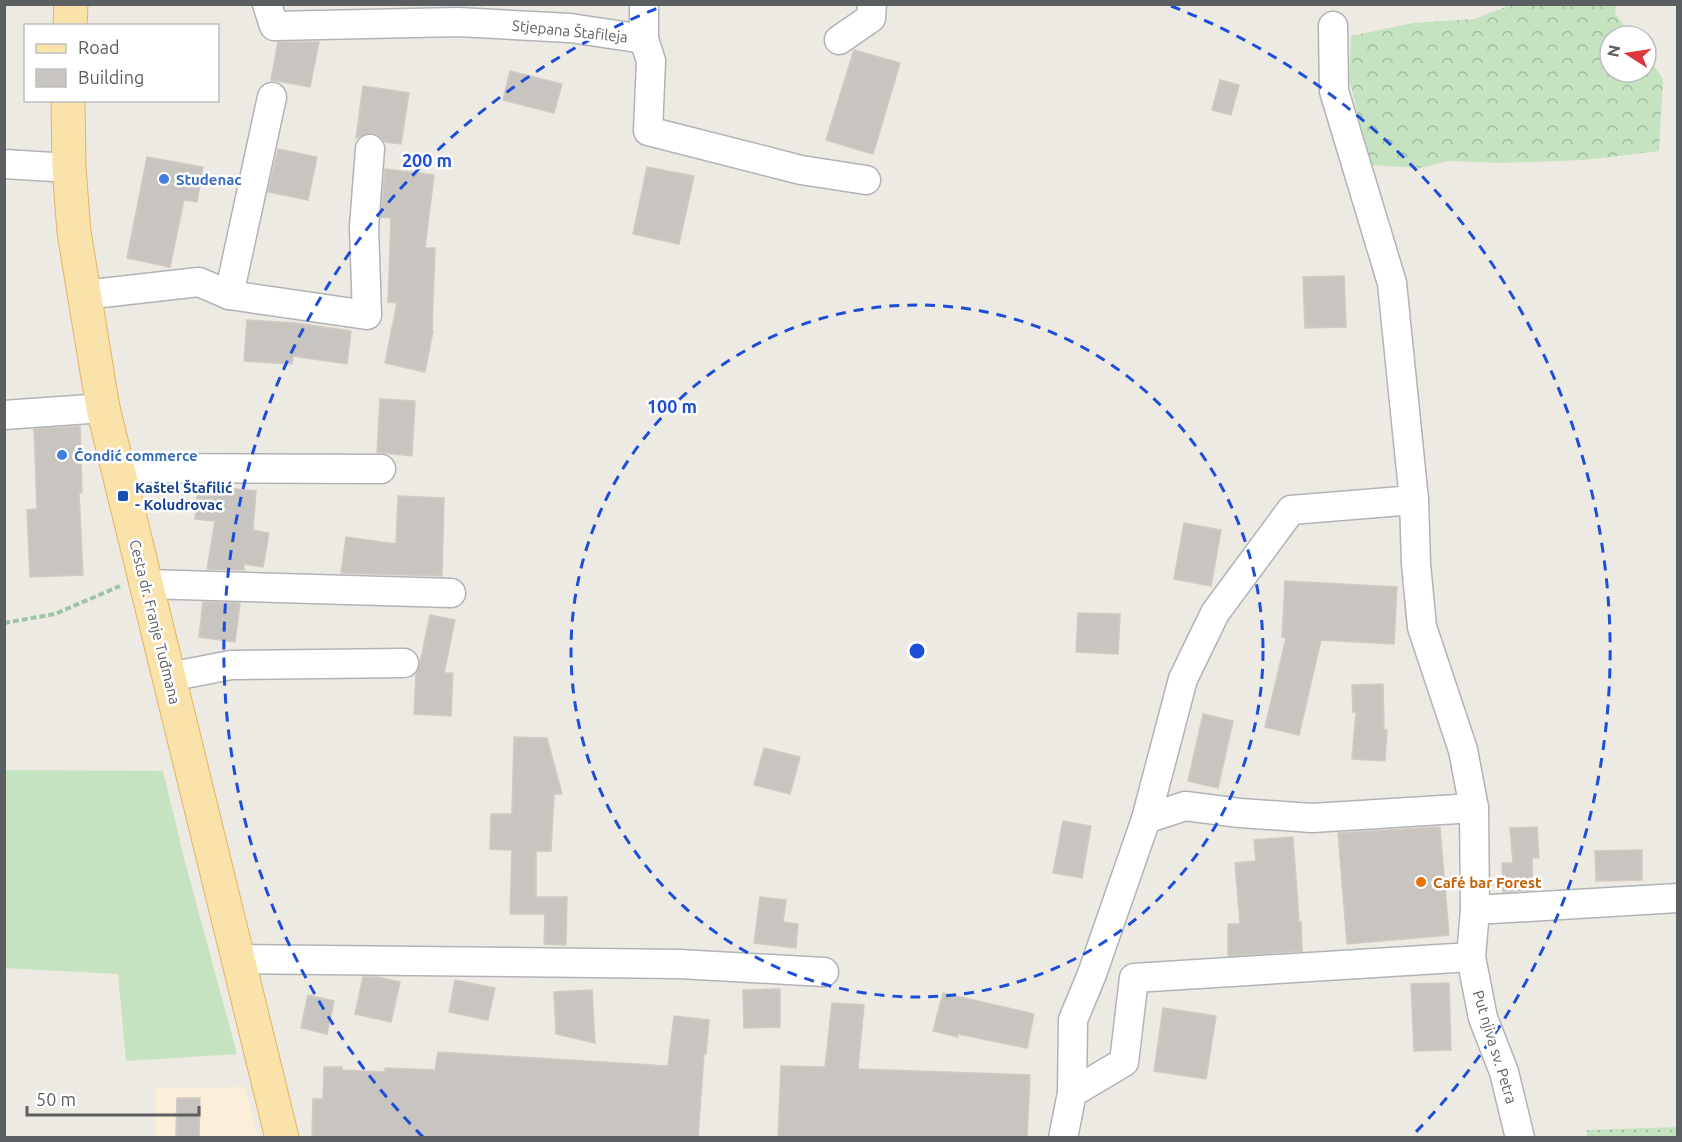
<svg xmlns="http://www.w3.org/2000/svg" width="1682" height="1142" viewBox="0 0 1682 1142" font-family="Ubuntu,sans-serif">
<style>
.commercial{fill:#fbefd9}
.grass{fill:#c5e3c1}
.forest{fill:url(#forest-crowns)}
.park{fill:url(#park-dots)}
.building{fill:#c8c4bf;stroke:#d1cac2;stroke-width:1.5}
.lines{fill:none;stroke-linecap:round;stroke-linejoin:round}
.minor-casing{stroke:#b0b4b7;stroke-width:31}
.major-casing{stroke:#e7b262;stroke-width:35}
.path{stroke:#9cc5a3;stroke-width:4;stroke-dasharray:6 3;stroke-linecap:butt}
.minor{stroke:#fff;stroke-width:28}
.major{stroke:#f9e3ab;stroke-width:33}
.ring{fill:none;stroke:#1d4ed8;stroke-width:3;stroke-dasharray:10 8}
.shop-dot{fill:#3f7fe0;stroke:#fff;stroke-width:2}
.transit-dot{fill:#1a4fb4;stroke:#fff;stroke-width:2}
.food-dot{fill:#e8710a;stroke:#fff;stroke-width:2}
.labels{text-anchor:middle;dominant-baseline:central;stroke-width:5;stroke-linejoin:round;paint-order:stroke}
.street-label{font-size:15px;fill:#5b5f62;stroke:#fff}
.shop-label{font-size:15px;font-weight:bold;fill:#366cbe;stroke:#fff;text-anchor:start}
.transit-label{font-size:15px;font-weight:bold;fill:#164399;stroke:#fff;text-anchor:start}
.food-label{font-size:15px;font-weight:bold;fill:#c56008;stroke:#fff;text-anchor:start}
.centre{fill:#1d4ed8;stroke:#fff;stroke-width:3}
.ring-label{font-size:18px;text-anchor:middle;font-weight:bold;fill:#1d4ed8;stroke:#fff;stroke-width:5;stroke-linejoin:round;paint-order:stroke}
</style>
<defs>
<pattern id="forest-crowns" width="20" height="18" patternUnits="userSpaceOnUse" patternTransform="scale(1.5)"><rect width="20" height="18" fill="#c5e3c1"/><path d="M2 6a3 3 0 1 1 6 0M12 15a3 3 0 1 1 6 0" fill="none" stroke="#a3bba0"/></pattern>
<pattern id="park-dots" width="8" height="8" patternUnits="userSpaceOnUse" patternTransform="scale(1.5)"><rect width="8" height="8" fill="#c5e3c1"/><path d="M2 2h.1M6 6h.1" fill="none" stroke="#a3bba0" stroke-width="1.8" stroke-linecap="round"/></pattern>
</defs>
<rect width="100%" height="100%" fill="#ede9e3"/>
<polygon class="commercial" points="245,1087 258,1137 156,1138 156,1088"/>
<polygon class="grass" points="4,770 163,771 185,862 237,1054 126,1061 118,974 5,968"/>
<polygon class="forest" points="1511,5 1616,5 1615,13 1632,36 1610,36 1610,72 1646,72 1646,55 1663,79 1659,151 1585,160 1501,163 1449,161 1420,168 1370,165 1349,78 1351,36 1413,23 1474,19"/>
<polygon class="park" points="1677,1127 1677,1137 1587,1137 1587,1130"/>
<g class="building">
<polygon points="278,42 319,42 310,87 271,80"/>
<polygon points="854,50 900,63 873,154 826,140"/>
<polygon points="510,71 562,84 554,113 503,100"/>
<polygon points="1220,80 1239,85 1231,115 1212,110"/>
<polygon points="363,86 409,93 401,144 385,142 380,136 372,133 356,138"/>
<polygon points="278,149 317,157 308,200 268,192"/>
<polygon points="147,157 203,167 197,202 184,200 170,267 127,258"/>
<polygon points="647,167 694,176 679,244 633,234"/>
<polygon points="385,169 434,175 425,248 435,248 432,330 433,331 425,372 385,363 397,303 388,302 391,218 381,217"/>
<polygon points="1344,276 1346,327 1305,328 1303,277"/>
<polygon points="247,320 295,323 351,331 347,364 293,356 292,364 244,361"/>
<polygon points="380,399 415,401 412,456 377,452"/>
<polygon points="80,426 82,493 79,493 83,575 30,577 27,510 37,509 34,429"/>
<polygon points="198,485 256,491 253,530 269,533 263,567 244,564 244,570 207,569 215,521 195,519"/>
<polygon points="398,496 444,498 442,576 341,573 346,537 396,544"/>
<polygon points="1184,523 1221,530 1211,586 1174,579"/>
<polygon points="1285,581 1397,587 1394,644 1321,640 1299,735 1265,727 1286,638 1282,637"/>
<polygon points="203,602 240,603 235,642 199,637"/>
<polygon points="1078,613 1120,614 1118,654 1076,652"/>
<polygon points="430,615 455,620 444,673 453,673 451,716 414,714 416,674 420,663"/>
<polygon points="1383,684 1384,730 1387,730 1385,761 1352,759 1356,712 1353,712 1352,685"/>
<polygon points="1203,714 1233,721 1218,788 1188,781"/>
<polygon points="514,737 547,738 562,794 554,794 551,851 536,851 536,897 567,897 566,945 544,944 545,914 510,914 512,850 490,849 491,814 512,814"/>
<polygon points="764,748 800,757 790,794 754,785"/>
<polygon points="1063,821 1091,826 1082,878 1053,873"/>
<polygon points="1440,827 1449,935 1347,944 1338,833"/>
<polygon points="1537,827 1539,858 1532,858 1533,890 1503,892 1502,863 1513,863 1510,828"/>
<polygon points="1293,837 1299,922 1301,922 1302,951 1228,956 1228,924 1240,924 1235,863 1256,861 1254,840"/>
<polygon points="1642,850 1642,880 1596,881 1595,851"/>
<polygon points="760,897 786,900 783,922 798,924 796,948 754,943"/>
<polygon points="363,977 377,977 400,982 391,1022 355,1014"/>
<polygon points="455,980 495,988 488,1020 449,1012"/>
<polygon points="1449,983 1451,1050 1414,1051 1411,984"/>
<polygon points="780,989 780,1027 744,1028 743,990"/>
<polygon points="592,990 595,1043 556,1034 554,992"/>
<polygon points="943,993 1034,1014 1027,1048 958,1034 958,1037 933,1031"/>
<polygon points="308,995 334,1001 327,1034 301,1028"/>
<polygon points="832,1003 864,1005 858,1069 1030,1075 1027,1137 778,1137 781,1066 825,1067"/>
<polygon points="1163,1008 1216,1016 1206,1079 1154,1071"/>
<polygon points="674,1016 709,1020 706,1054 704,1054 698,1137 312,1137 313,1099 323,1099 324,1067 342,1067 342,1070 385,1072 385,1068 435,1070 438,1052 668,1066"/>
<polygon points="177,1098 200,1098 199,1137 176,1137"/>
</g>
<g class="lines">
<defs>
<g id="minor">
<polyline points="267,4 274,26 458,22 570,28 644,39 651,61 648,131 801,170 866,180"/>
<polyline points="644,4 644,39"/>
<polyline points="839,40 871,18 872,4"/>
<polyline points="4,164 69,168"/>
<polyline points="84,295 199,282 229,295 367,315 364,227 370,149"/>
<polyline points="229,295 272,97"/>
<polyline points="4,415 103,408"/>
<polyline points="117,468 381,469"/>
<polyline points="145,584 451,593"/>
<polyline points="169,677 231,665 404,663"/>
<polyline points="1146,819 1185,806 1240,813 1312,818 1474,808"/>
<polyline points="1475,910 1678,898"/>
<polyline points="1471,957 1483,1018 1504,1072 1520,1138"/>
<polyline points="237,959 679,964 824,972"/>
<polyline points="1072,1093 1124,1062 1134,978 1471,957 1475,910 1474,808 1463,750 1422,627 1416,564 1414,500 1392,283 1334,91 1333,26"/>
<polyline points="1063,1138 1072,1093 1073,1020 1092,974 1146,819 1183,679 1215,613 1291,510 1414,500"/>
</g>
<g id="major">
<polyline points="70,26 71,4"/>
<polyline points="68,100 69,168 74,232 103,408 282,1138"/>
</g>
</defs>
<use href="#minor" class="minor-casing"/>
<use href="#major" class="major-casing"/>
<polyline class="path" points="4,623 55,614 120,586"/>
<use href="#minor" class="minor"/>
<use href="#major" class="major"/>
</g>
<g class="ring">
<circle cx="917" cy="651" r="346"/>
<path d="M423 1137A693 693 0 0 1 663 6M1171 6A693 693 0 0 1 1411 1137"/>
</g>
<g class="shop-dot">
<circle cx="164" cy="179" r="6"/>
<circle cx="62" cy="455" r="6"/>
</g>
<rect class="transit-dot" x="117" y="490" width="12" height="12" rx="3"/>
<circle class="food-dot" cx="1421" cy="882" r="6"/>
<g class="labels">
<g class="street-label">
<text transform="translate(570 31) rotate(6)">Stjepana Štafileja</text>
<text transform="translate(155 622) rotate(76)">Cesta dr. Franje Tuđmana</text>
<text transform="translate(1495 1047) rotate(73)">Put njiva sv. Petra</text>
</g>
<g class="shop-label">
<text x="176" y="179">Studenac</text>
<text x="74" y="455">Čondić commerce</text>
</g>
<g class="transit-label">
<text x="135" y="487">Kaštel Štafilić<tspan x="135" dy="17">- Koludrovac</tspan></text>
</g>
<g class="food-label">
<text x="1433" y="882">Café bar Forest</text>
</g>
</g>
<circle cx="917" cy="651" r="9" class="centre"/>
<g class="ring-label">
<text x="427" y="167">200 m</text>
<text x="672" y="413">100 m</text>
</g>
<rect width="1682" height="1142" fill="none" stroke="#5b5f62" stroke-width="12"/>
<rect x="24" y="24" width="195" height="78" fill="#ffffff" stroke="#bdbfc0" stroke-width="1.5"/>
<rect x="36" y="44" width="30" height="9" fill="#f9e3ab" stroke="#bdbfc0" stroke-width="1.5"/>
<text x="78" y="54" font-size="18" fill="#5b5f62">Road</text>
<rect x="36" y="69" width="30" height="18" fill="#c8c4bf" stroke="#bdbfc0" stroke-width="1.5"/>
<text x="78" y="84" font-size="18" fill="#5b5f62">Building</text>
<g transform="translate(1628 54) rotate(282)"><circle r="28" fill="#ffffff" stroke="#bdbfc0" stroke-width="1.5"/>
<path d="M0-4.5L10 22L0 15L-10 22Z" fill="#dc393f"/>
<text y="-9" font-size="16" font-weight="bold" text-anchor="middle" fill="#5b5f62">N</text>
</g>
<path d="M27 1106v9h172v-9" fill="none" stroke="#5b5f62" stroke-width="3"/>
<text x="36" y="1106" font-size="18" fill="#5b5f62" stroke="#ffffff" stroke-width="4.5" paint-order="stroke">50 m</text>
</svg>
